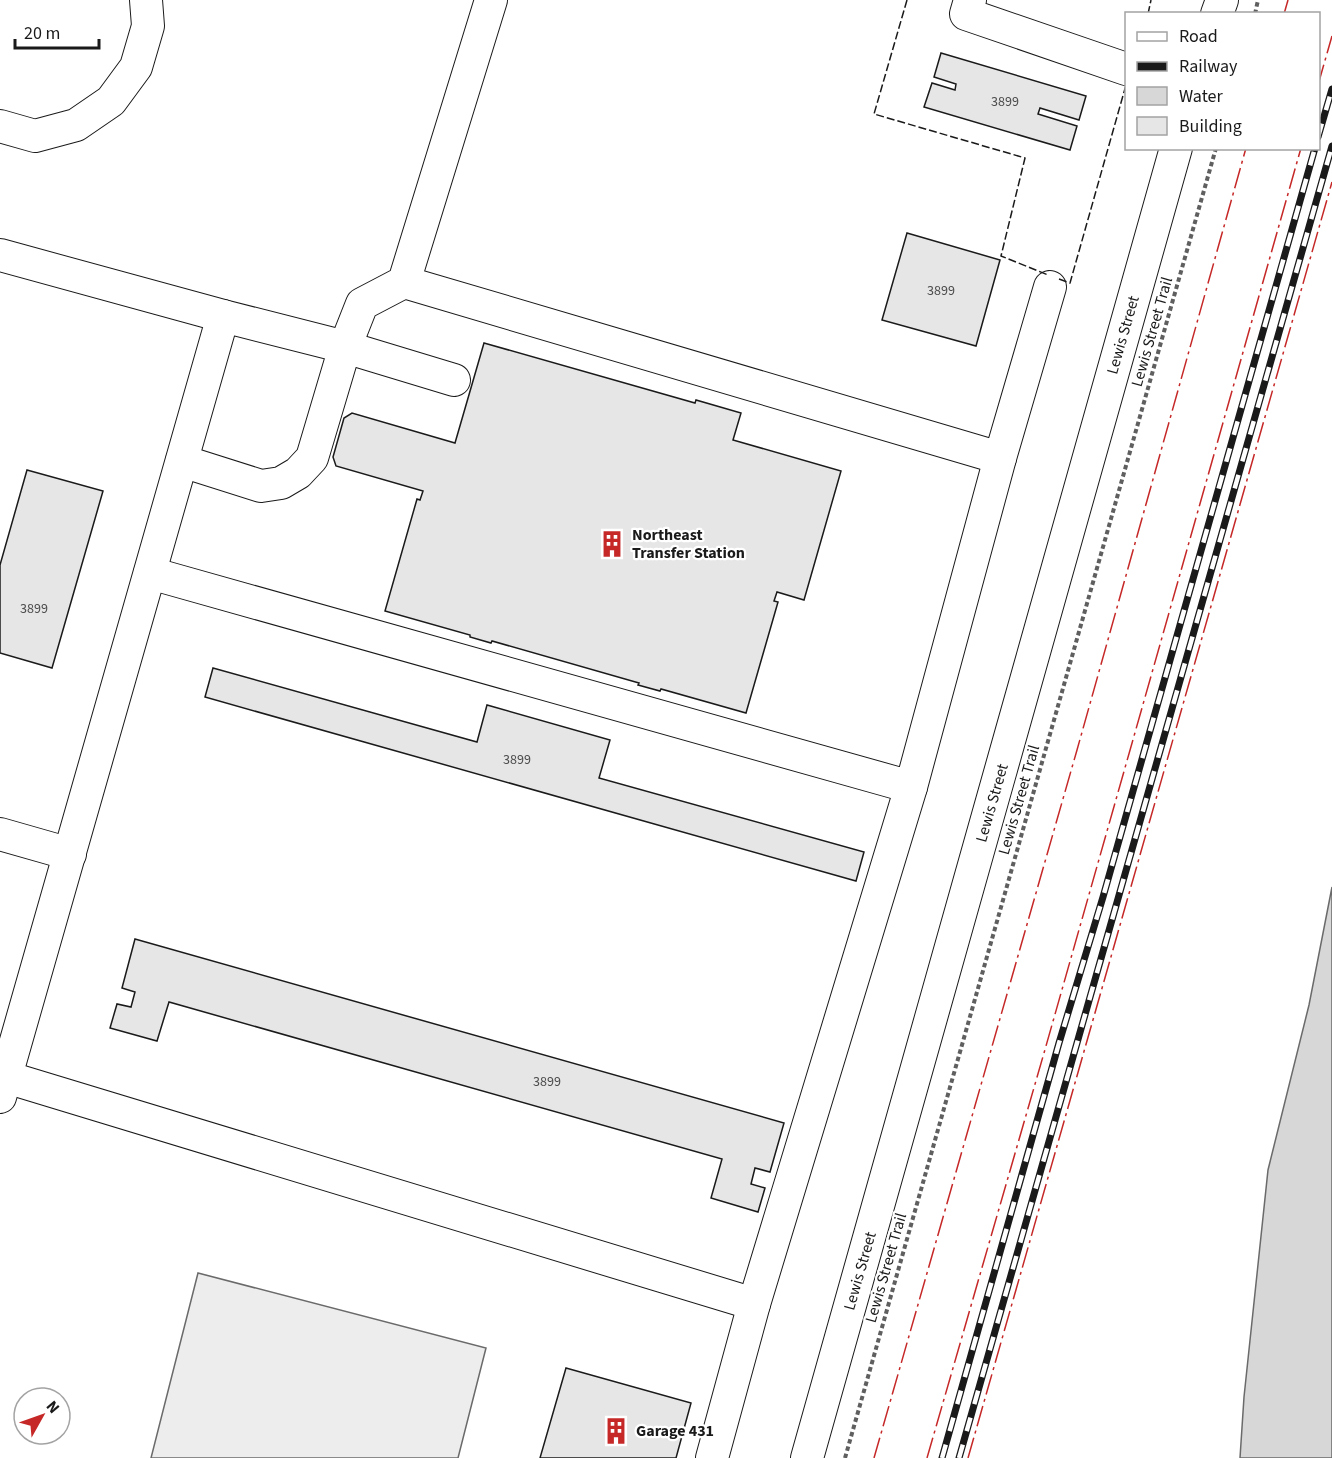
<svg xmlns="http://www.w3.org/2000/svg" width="1332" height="1458" viewBox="0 0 1332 1458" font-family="'Source Sans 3',sans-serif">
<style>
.built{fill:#ededed;stroke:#6a6a6a;stroke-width:1.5}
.water{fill:#d7d7d7;stroke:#6a6a6a;stroke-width:1.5}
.building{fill:#e6e6e6;stroke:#1a1a1a;stroke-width:1.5}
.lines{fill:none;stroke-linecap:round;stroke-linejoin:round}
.minor-casing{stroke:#1a1a1a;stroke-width:34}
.path{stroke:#5f5f5f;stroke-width:4;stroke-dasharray:4.5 3;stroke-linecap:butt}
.minor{stroke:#fff;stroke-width:32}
.rail-casing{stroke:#1a1a1a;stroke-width:7}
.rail{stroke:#fff;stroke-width:4.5;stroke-dasharray:14;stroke-linecap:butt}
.fence{stroke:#1a1a1a;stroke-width:1.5;stroke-dasharray:8 3;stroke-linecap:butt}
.power{stroke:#c62828;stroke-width:1.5;stroke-dasharray:21 4.5 3 4.5;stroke-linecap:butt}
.labels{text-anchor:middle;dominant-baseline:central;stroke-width:4.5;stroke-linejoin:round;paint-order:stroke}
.number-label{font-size:14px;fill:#4d4d4d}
.street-label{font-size:16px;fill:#1a1a1a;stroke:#fff}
.poi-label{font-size:16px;font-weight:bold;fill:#1a1a1a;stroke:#fff;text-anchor:start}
</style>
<rect width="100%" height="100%" fill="#fff"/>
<polygon class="built" points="198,1273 486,1348 458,1458 151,1458"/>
<polygon class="water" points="1332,887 1332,1458 1240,1458 1244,1397 1268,1170 1309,1005"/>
<g class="building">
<polygon points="941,53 1086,96 1079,120 1040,108 1038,114 1077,126 1070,150 924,107 932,83 955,90 956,84 934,77"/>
<polygon points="907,233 1000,260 976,346 882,320"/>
<polygon points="484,343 695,403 696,400 741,413 733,440 841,471 804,600 777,592 774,601 778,602 746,713 661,689 660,691 638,685 639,683 492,641 491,643 470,637 470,635 385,611 417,499 420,500 423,491 336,466 333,457 344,418 352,413 455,443"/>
<polygon points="27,470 103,491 52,668 0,653 0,565"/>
<polygon points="213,668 477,742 487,705 610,740 599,778 864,852 856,881 205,697"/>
<polygon points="135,939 784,1123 770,1172 755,1168 751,1184 765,1188 758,1212 711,1198 722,1159 169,1002 157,1041 110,1028 117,1004 131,1007 135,992 122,988"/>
<polygon points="566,1368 691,1403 676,1458 540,1458"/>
</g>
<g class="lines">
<defs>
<g id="minor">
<polyline points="970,0 966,14 1126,69"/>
<polyline points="1217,14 1222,0"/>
<polyline points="0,126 35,136 76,125 111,101 136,67 148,26 146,0"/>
<polyline points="0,255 223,316"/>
<polyline points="404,282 1000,458 1050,287"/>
<polyline points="182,461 261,486 281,483 298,473 312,458 345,347 454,380"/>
<polyline points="150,573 911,787 1000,458"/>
<polyline points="0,834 70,854"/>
<polyline points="6,1077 754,1304"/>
<polyline points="0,1097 223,316 345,347 362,304 404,282 491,0"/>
<polyline points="712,1458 754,1304 911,787"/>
<polyline points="807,1458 1176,148"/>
</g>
</defs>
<use href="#minor" class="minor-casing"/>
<g class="path">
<polyline points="1255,14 1258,0"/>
<polyline points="845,1458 1216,148"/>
</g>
<use href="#minor" class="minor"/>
<defs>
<g id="rail">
<polyline points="1318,137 1332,89"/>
<polyline points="942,1458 1059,1043 1103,897 1315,148"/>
<polyline points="959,1458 1332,146"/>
</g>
</defs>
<use href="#rail" class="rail-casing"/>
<use href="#rail" class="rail"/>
<g class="fence">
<polyline points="907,0 874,114 1025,158 1001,256 1048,275"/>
<polyline points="1148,14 1151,0"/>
<polyline points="1059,279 1070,283 1126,85"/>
</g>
<g class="power">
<polyline points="1284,14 1288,0"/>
<polyline points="1318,85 1332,36"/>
<polyline points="874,1458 1077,750 1246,148"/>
<polyline points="927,1458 1044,1053 1301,148"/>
<polyline points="968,1458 1332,182"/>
</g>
</g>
<defs>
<symbol id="building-bare" viewBox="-9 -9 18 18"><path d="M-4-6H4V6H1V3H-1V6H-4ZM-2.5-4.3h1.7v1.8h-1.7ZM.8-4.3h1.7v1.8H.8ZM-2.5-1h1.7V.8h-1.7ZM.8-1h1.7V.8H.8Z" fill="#c62828" stroke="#fff" stroke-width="2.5" paint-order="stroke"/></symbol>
</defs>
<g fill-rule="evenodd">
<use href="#building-bare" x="593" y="525" width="38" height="38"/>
<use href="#building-bare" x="597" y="1412" width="38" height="38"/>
</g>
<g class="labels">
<g class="number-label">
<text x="1005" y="102">3899</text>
<text x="941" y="291">3899</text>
<text x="34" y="609">3899</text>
<text x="517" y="760">3899</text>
<text x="547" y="1082">3899</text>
</g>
<g class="street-label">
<text transform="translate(1152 332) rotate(-74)">Lewis Street Trail</text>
<text transform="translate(1123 335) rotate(-74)">Lewis Street</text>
<text transform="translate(1019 800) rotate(-74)">Lewis Street Trail</text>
<text transform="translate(992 803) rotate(-74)">Lewis Street</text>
<text transform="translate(886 1268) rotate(-74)">Lewis Street Trail</text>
<text transform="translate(860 1271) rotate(-74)">Lewis Street</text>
</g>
<g class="poi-label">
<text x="632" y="535">Northeast<tspan x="632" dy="18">Transfer Station</tspan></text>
<text x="636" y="1431">Garage 431</text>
</g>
</g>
<rect x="1125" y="12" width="195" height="138" fill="#ffffff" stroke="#a3a3a3" stroke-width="1.5"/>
<rect x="1137" y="32" width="30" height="9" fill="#ffffff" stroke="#a3a3a3" stroke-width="1.5"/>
<text x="1179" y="42" font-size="18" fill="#1a1a1a">Road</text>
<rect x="1137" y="62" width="30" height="9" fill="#1a1a1a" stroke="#a3a3a3" stroke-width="1.5"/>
<text x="1179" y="72" font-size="18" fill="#1a1a1a">Railway</text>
<rect x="1137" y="87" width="30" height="18" fill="#d7d7d7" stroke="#a3a3a3" stroke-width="1.5"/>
<text x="1179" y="102" font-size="18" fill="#1a1a1a">Water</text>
<rect x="1137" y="117" width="30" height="18" fill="#e6e6e6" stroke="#a3a3a3" stroke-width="1.5"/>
<text x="1179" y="132" font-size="18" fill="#1a1a1a">Building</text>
<g transform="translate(42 1416) rotate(50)"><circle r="28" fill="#ffffff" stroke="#a3a3a3" stroke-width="1.5"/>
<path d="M0-4.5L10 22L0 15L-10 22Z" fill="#c62828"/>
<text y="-9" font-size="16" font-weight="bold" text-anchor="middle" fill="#1a1a1a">N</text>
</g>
<path d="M15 39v9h84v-9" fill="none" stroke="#1a1a1a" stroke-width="3"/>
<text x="24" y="39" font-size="18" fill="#1a1a1a" stroke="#ffffff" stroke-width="4.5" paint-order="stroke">20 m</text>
</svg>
